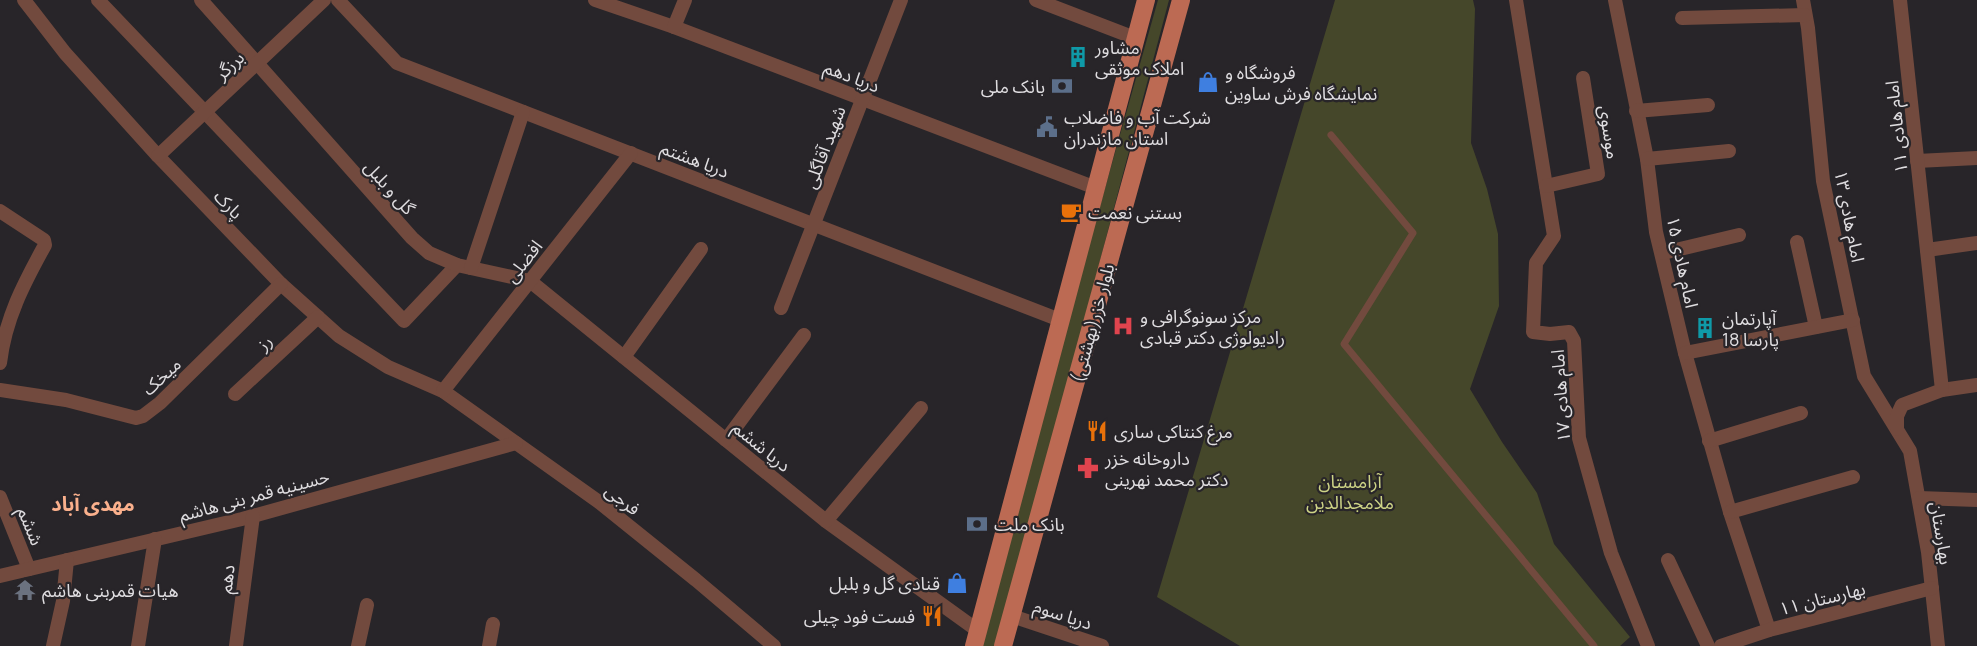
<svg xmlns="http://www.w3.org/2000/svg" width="1977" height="646" viewBox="0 0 1977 646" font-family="Manrope,'Noto Sans Arabic',sans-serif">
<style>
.green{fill:#45472a}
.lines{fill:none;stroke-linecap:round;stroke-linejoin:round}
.lane{stroke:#724a3e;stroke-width:7}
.street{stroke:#724a3e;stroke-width:14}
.primary{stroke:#bc6a53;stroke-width:18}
.labels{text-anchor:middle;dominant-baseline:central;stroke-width:4.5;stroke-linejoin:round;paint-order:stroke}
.poi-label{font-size:18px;fill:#dfdde0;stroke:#282529;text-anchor:start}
.street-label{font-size:18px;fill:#dfdde0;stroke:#282529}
.park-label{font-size:18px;fill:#ced486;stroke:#282529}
.neighbourhood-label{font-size:20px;font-weight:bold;fill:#fab08c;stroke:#282529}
</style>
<rect width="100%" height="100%" fill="#282529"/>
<g class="green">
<polygon points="1158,0 1169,0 998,646 976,646"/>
<polygon points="1335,0 1473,0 1475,9 1471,143 1487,189 1498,234 1499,306 1470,389 1502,442 1537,493 1554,544 1630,637 1620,646 1240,646 1157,597"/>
</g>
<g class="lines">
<polyline class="lane" points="1331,135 1413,233 1344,344 1594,646"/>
<g class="street">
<polyline points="24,0 65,53 158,156 281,284 339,336 388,367 443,391 599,502 696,580 774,646"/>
<polyline points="98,0 404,321 457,265"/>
<polyline points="201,0 412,238 429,253 457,265 530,281 826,521 977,630"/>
<polyline points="338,0 397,63 1060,320"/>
<polyline points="595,0 674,27 1096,188"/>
<polyline points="1036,0 1135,38"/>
<polyline points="1516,0 1554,236 1536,263 1533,332 1550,334 1569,332 1574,341 1579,438 1611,553 1648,646"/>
<polyline points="1615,0 1647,159 1656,232 1685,353 1730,512 1769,630"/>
<polyline points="1803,0 1808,28 1823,181 1864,376 1910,451 1928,552 1938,646"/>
<polyline points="1682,18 1805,15"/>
<polyline points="674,27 685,0"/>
<polyline points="1636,111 1708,105"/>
<polyline points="158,156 324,0"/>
<polyline points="1647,159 1729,151"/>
<polyline points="1917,161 1977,158"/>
<polyline points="1546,186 1598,174 1583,78"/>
<path d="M0,211L44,240L45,245C24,283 5,319 0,363"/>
<polyline points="1797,242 1816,327"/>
<polyline points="1927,250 1977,243"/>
<polyline points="1663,253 1739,235"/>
<polyline points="471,268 523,112"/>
<polyline points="781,308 901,0"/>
<polyline points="1685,353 1853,320"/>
<polyline points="624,357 701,249"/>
<polyline points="0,390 66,400 136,418 143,416 160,403 281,284"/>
<polyline points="1942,390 1977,385"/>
<polyline points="443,391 631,153"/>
<polyline points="235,394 318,317"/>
<polyline points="1897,429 1897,416 1902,405 1942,390 1900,0"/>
<polyline points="726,440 804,335"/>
<polyline points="1709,441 1801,413"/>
<polyline points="0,497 29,569"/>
<polyline points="1919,498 1977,500"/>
<polyline points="1730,512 1853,477"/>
<polyline points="826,521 921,408"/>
<polyline points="1668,560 1708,646"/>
<polyline points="0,576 242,519 516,443"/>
<polyline points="1012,616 1102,646"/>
<polyline points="53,646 63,601 67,560"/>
<polyline points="138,646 155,539"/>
<polyline points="236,646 253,516"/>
<polyline points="358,646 367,605"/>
<polyline points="489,646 493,624"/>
<polyline points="1721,646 1769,630 1932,588"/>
</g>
<g class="primary">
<polyline points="974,646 1146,0"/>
<polyline points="1003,646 1181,0"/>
</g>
</g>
<defs>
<symbol id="building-bare" viewBox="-9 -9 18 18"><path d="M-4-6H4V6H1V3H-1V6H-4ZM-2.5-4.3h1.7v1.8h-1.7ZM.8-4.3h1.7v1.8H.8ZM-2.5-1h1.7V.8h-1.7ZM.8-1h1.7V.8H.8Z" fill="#0f9aa8" stroke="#282529" stroke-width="2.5" paint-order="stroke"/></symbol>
<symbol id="shop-bare" viewBox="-9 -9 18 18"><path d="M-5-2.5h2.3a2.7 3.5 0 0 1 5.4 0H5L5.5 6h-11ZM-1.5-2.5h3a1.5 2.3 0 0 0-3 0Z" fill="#3f7fe0" stroke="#282529" stroke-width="2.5" paint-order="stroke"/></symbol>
<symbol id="bank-bare" viewBox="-9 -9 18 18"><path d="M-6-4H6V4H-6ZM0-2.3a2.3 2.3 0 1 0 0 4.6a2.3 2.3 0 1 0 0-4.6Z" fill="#5c6f8a" stroke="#282529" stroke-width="2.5" paint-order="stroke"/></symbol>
<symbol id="civic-bare" viewBox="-9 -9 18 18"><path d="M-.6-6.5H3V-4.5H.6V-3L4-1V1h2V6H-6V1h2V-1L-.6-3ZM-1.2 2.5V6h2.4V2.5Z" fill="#5c6f8a" stroke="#282529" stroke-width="2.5" paint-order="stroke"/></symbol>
<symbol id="cafe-bare" viewBox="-9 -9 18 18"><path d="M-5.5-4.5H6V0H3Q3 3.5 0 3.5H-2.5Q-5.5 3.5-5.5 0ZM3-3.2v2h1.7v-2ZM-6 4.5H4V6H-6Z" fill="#e8710a" stroke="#282529" stroke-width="2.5" paint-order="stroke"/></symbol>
<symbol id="hospital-bare" viewBox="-9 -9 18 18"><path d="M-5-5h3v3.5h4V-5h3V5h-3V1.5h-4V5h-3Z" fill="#e0444e" stroke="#282529" stroke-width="2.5" paint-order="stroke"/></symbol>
<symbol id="restaurant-bare" viewBox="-9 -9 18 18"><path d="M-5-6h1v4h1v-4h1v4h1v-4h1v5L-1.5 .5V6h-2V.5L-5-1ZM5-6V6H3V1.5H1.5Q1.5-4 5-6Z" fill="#e8710a" stroke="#282529" stroke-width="2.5" paint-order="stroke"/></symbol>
<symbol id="pharmacy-bare" viewBox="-9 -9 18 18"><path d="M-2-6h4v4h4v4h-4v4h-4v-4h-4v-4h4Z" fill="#e0444e" stroke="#282529" stroke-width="2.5" paint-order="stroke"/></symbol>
<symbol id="temple-bare" viewBox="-9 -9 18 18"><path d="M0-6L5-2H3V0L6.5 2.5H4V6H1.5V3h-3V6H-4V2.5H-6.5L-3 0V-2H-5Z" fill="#6b7280" stroke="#282529" stroke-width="2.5" paint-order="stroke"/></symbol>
</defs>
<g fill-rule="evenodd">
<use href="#building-bare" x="1063" y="42" width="30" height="30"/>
<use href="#shop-bare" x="1193" y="67" width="30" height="30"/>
<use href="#bank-bare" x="1047" y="71" width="30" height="30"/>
<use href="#civic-bare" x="1032" y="112" width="30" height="30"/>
<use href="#cafe-bare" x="1056" y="197" width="30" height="30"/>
<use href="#hospital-bare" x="1108" y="311" width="30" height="30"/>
<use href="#building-bare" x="1690" y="313" width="30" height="30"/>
<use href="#restaurant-bare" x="1082" y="416" width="30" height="30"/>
<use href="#pharmacy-bare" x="1073" y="453" width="30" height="30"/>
<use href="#bank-bare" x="962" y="509" width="30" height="30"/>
<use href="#shop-bare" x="942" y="568" width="30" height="30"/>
<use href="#temple-bare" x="10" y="575" width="30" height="30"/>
<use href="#restaurant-bare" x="917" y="601" width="30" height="30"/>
</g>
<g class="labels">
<g class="poi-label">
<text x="1095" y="47">مشاور<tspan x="1095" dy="21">املاک موثقی</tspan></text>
<text x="1225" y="72">فروشگاه و<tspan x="1225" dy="21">نمایشگاه فرش ساوین</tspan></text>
<text x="1045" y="86" text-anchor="end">بانک ملی</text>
<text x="1064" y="117">شرکت آب و فاضلاب<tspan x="1064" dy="21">استان مازندران</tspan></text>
<text x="1088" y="212">بستنی نعمت</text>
<text x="1140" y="316">مركز سونوگرافی و<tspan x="1140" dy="21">راديولوژی دكتر قبادی</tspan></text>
<text x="1722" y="318">آپارتمان<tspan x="1722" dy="21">پارسا 18</tspan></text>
<text x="1114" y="431">مرغ کنتاکی ساری</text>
<text x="1105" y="458">داروخانه خزر<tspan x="1105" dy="21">دکتر محمد نهرینی</tspan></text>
<text x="994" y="524">بانک ملت</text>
<text x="940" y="583" text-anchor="end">قنادی گل و بلبل</text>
<text x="42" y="590">هیات قمربنی هاشم</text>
<text x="915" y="616" text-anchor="end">فست فود چیلی</text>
</g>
<g class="street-label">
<text transform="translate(229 65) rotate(-43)">برزگر</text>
<text transform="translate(852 76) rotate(21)">دریا دهم</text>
<text transform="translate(1896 127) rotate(-96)">امام هادی ١۱</text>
<text transform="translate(1610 132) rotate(81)">موسوی</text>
<text transform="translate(824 147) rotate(-69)">شهید آقاگلی</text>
<text transform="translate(695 159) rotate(21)">دریا هشتم</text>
<text transform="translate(390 187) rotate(48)">گل و بلبل</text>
<text transform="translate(229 204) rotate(46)">پارک</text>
<text transform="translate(1850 216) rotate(79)">امام هادی ١٣</text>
<text transform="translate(523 261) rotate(-52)">افضلی</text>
<text transform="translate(1683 262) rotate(78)">امام هادی ۱۵</text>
<text transform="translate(1092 323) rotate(-75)">بلوار خزر(بهشتی)</text>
<text transform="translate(264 342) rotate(-43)">رز</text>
<text transform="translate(161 376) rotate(-43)">میخک</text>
<text transform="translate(1560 396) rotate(-94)">امام هادی ۱۷</text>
<text transform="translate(762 446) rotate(39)">دریا ششم</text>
<text transform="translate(254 495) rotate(-15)">حسینیه قمر بنی هاشم</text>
<text transform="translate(623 499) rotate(38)">فرجی</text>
<text transform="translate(31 526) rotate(68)">ششم</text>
<text transform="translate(1942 533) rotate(81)">بهارستان</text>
<text transform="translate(226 579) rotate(-83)">دهم</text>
<text transform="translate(1822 598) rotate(-14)">بهارستان ۱۱</text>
<text transform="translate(1063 614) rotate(18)">دریا سوم</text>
</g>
<g class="park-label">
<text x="1350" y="481">آرامستان<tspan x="1350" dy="21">ملامجدالدین</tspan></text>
</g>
<g class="neighbourhood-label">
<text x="93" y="503">مهدی آباد</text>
</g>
</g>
</svg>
